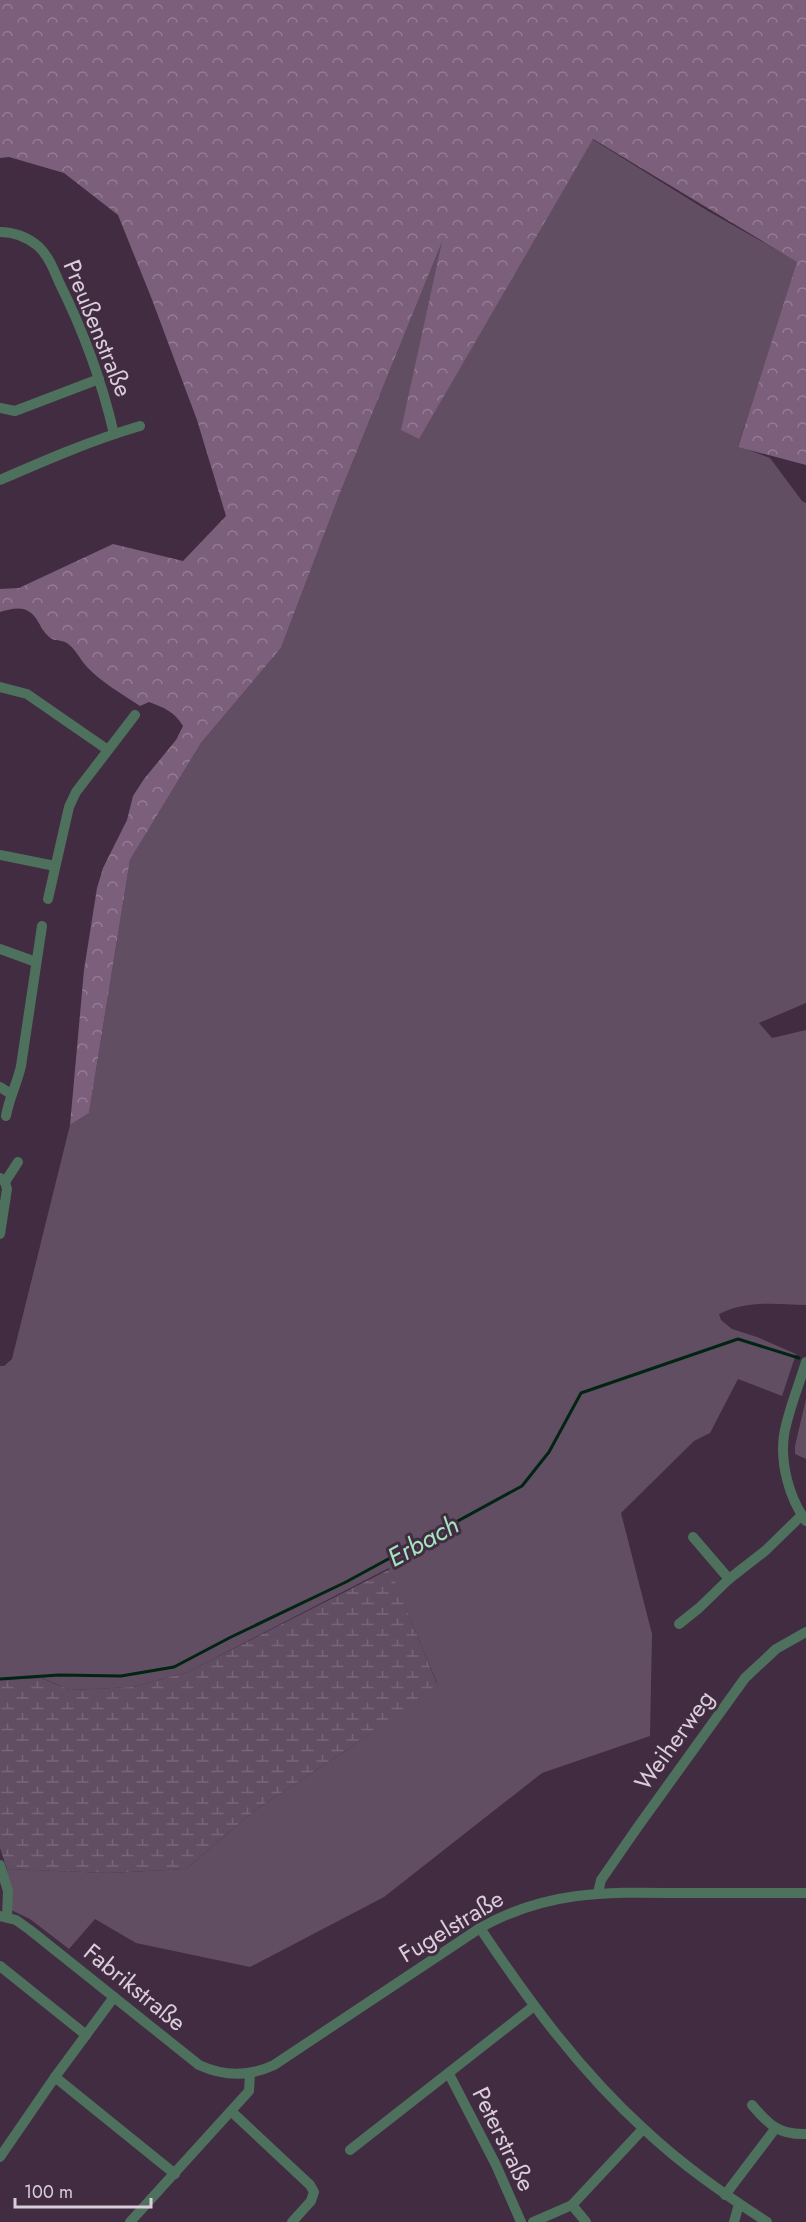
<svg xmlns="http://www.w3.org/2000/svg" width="806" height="2222" viewBox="0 0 806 2222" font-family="Jost,sans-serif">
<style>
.green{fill:#624e62}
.forest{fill:url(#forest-crowns)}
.wetland{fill:url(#wetland-marsh)}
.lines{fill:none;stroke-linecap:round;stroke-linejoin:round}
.stream{stroke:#002513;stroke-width:3}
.street{stroke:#4d715d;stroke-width:10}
.labels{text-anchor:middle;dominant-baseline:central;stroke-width:6;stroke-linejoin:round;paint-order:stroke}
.street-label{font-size:24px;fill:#dacdda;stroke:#412c41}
.water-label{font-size:26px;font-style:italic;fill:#a2e5bf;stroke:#412c41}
</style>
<defs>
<pattern id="forest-crowns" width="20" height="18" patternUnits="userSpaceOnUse" patternTransform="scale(1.5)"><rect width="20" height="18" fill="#7c5f7b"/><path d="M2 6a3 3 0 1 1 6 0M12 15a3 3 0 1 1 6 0" fill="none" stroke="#947c93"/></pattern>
<pattern id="wetland-marsh" width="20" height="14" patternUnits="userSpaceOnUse" patternTransform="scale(1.5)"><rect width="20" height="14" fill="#624e62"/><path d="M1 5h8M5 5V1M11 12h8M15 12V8" fill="none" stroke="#786678"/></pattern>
</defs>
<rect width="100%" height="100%" fill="#412c41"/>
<g class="green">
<path d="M592,139L708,211L798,262L738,446L770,458L802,501L806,503V1003L759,1023L772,1038L806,1030V1305C775,1304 748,1300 719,1314L721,1320L732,1329L757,1337L796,1354L782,1396L738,1379L710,1433L694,1441L621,1513L652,1634L650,1736L542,1773L384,1897L250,1967L136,1943L95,1919L69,1949L30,1919L11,1910L7,1869L109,1873L186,1869L255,1810L351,1747L437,1683L389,1568L188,1672L133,1687L70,1690L42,1678L0,1679V1366H4L12,1359L70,1125L89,1113L130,860L201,743L281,648L340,493L444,237L402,429L418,438Z"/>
<polygon points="806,1399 806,1459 795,1454 795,1446"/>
</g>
<path class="forest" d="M0,0H806V465L738,447L797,262L593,139L419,439L401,430L442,242L340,493L281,648L201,743L130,860L89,1113L70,1125L84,970L97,888L103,868L127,820L133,796L144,779L176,740L183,726C175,712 163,707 149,702L140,706C122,694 101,682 87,667C80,660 75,647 65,642C58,639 54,642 48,636C40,629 38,616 28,611C20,606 8,610 0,612V589L19,588L113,544L183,561L226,516L197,420L151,297L118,215L64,173L9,157L0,158Z"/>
<polygon class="wetland" points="390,1569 437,1684 351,1747 255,1810 186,1869 109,1873 7,1869 0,1848 0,1680 41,1678 70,1690 133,1687 188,1672"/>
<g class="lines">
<polyline class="stream" points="0,1679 59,1675 121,1676 174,1667 231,1637 346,1582 522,1486 549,1452 581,1393 738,1339 799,1358"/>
<g class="street">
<path d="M0,232C14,232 27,237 38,246C48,255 54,270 59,282C83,330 102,382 114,434"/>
<polyline points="0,408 15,411 99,379"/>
<path d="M0,480C46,460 92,440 140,426"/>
<polyline points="0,687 27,694 108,750"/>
<polyline points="0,855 55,866"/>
<polyline points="48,899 69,807 76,792 135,715"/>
<polyline points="0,949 36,962"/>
<polyline points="0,1087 11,1094"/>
<path d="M6,1116C9,1098 17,1084 21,1066L42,926"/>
<polyline points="0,1178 5,1182 7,1189 0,1234"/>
<polyline points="5,1182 18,1162"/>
<path d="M806,1362C799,1385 788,1411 784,1435C780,1463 789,1498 806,1521"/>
<polyline points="693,1537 729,1579"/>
<polyline points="679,1624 699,1608 729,1579 765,1551 802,1515"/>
<polyline points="0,1865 8,1891 7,1917"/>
<polyline points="598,1893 601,1880 637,1828 745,1678 776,1649 806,1632"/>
<path d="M0,1916L16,1920L30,1930L199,2065C223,2076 249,2077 274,2065L480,1928C547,1890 607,1892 681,1893C723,1893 764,1893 806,1893"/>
<path d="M480,1928C528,2000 580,2071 644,2129C682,2165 724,2194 767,2222"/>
<polyline points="0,1966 86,2035"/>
<polyline points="449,2074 496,2165 521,2222"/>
<polyline points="55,2077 175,2174"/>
<path d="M752,2105C769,2125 779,2135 806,2134"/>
<polyline points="232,2112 310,2185 314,2192 311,2201 292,2222"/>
<polyline points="350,2150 534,2006"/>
<polyline points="0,2157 55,2077 114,1997"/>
<polyline points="725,2195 775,2129"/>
<polyline points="572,2205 586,2222"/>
<polyline points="130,2222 249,2091 250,2073"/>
<polyline points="533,2222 572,2205 643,2129"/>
<polyline points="734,2222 739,2204"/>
</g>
</g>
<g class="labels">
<g class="street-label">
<text transform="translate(98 328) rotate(68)">Preußenstraße</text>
<text transform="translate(674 1740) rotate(-54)">Weiherweg</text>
<text transform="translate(451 1926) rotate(-31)">Fugelstraße</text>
<text transform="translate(135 1987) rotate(39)">Fabrikstraße</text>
<text transform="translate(504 2139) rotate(64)">Peterstraße</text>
</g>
<g class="water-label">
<text transform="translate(423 1541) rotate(-29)">Erbach</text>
</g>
</g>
<path d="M15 2198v9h136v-9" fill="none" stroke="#dacdda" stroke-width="3"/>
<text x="24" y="2198" font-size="18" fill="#dacdda" stroke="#412c41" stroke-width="4.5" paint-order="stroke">100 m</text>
</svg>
